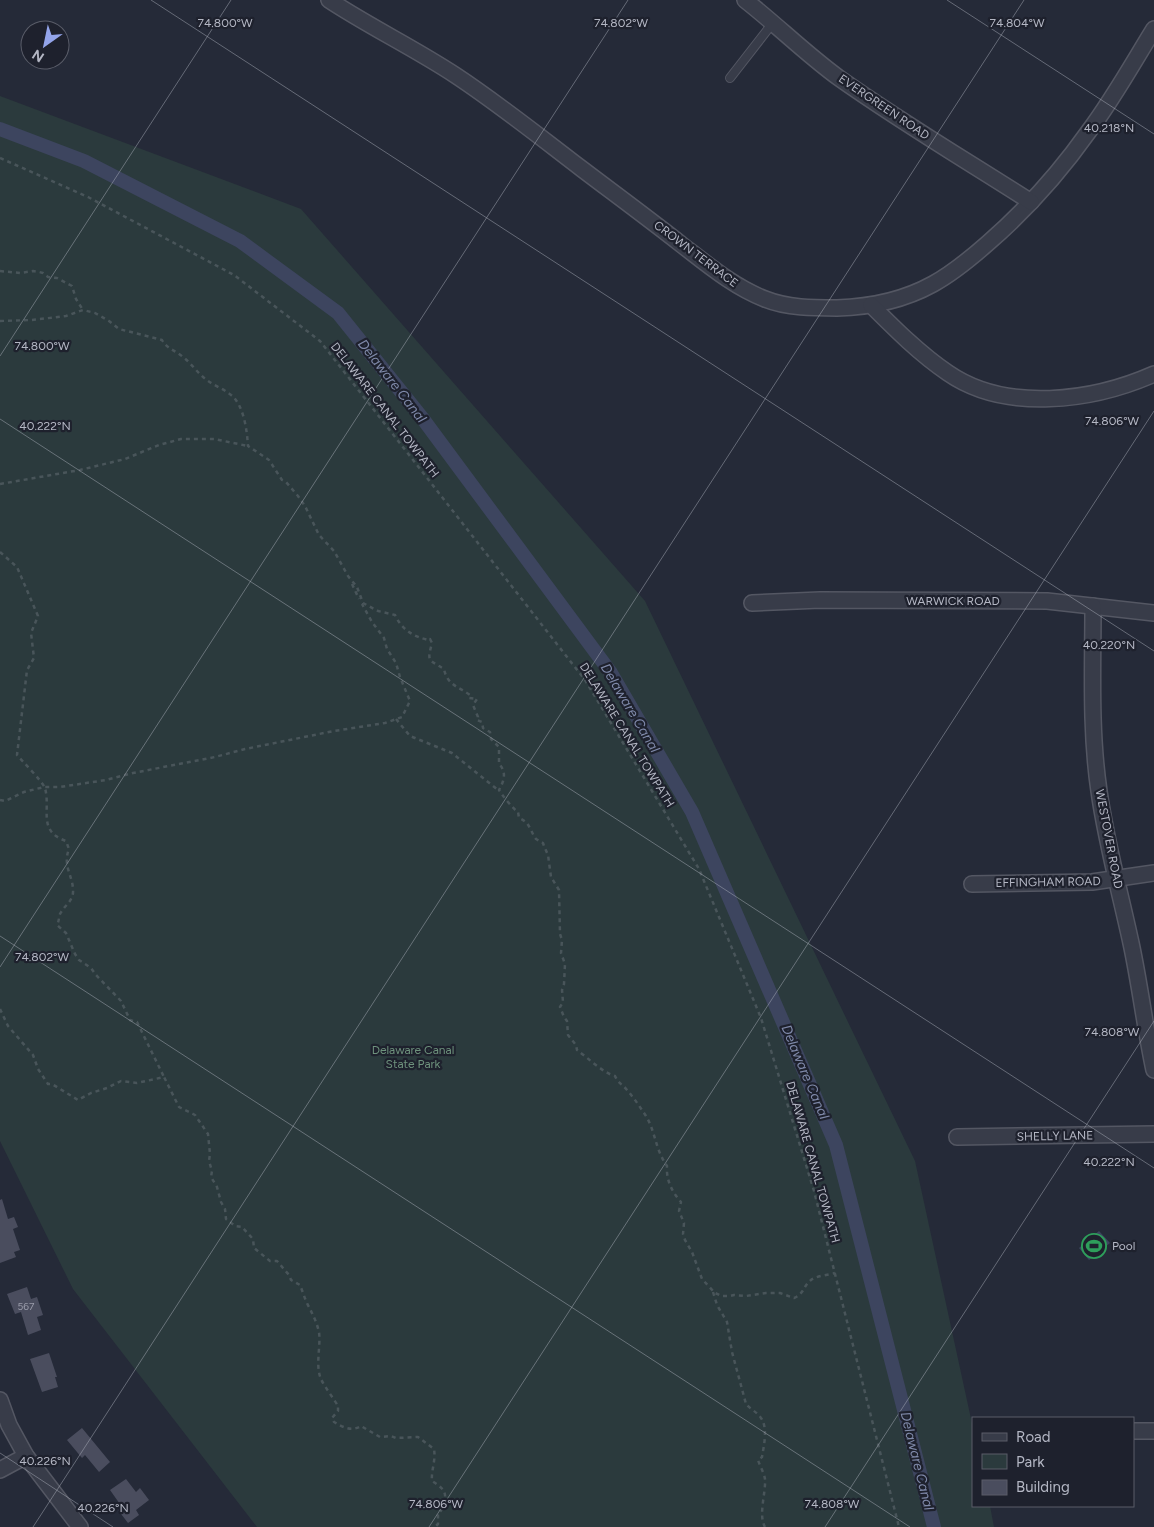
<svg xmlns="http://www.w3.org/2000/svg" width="1154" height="1527" viewBox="0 0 1154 1527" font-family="Figtree,sans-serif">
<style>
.green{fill:#2b3a3d}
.water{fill:#3d455f}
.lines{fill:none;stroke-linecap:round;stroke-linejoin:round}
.canal{stroke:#3d455f;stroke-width:14}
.building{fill:#4a4d5e}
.lane-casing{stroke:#545763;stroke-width:10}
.street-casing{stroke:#545763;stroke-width:18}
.path{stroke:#49555a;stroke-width:2.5;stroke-dasharray:4 4;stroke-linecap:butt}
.lane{stroke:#383c49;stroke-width:8}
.street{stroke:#383c49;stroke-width:15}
.ticks{fill:none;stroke:#b4b7c4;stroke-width:1;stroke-opacity:0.45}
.labels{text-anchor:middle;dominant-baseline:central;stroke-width:4.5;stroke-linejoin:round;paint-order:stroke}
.number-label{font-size:10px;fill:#9a9caa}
.street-label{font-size:12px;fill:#b4b7c4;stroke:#1e212d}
.park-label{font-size:12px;fill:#6e927d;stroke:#1e212d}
.poi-label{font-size:12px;fill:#b4b7c4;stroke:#1e212d;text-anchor:start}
.water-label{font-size:14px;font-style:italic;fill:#7f89a9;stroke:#1e212d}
.ticks-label{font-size:12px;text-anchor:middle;fill:#b4b7c4;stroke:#1e212d;stroke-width:4.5;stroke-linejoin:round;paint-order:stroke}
</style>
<rect width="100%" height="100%" fill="#252a38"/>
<polygon class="green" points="0,96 301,209 645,601 915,1161 973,1428 973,1506 990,1506 994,1527 257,1527 73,1289 0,1141"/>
<polygon class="water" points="1099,1231 1110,1243 1089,1260 1079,1248"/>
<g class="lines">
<polyline class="canal" points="0,129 84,161 240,241 338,313 423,419 611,673 692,812 836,1145 934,1527"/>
</g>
<g class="building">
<polygon points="2,1199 8,1219 14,1217 18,1227 13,1229 20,1250 14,1252 16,1257 0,1263 0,1200"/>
<polygon points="27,1287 31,1299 37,1297 43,1315 37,1317 41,1330 28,1335 21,1312 15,1314 7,1294"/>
<polygon points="49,1353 57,1377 55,1377 58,1387 42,1392 30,1359"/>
<polygon points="82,1428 110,1462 99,1472 85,1455 82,1458 67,1440"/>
<polygon points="126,1479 136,1492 140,1488 149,1500 136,1510 139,1515 128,1523 118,1510 122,1507 110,1490"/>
</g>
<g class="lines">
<defs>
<polyline id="lane" points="730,78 772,24"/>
<g id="street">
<path d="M329,0C370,27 414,48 455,75C499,104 540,137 582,169C615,194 649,219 682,245C708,265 734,287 765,299C787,308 814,308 837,308C871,307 904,300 933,284C953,273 971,258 988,243C1026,210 1060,172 1089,131C1113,99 1133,63 1154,29"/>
<path d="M745,0C777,25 806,54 839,78C901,122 967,161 1031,202"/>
<path d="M871,305C895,329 920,354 948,373C1006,413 1093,401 1154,374"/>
<polyline points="752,603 820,600 1047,601 1154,613"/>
<path d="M1093,606C1093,668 1090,730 1099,791C1106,842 1120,892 1131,943C1140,985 1145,1028 1154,1070"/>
<polyline points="972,884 1092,882 1154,873"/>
<polyline points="957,1137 1154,1134"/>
<polyline points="0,1400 9,1425 26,1456 80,1527"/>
<polyline points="1133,1431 1154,1431"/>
<polyline points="0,1470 26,1456"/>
</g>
</defs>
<use href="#lane" class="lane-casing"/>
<use href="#street" class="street-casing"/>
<g class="path">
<polyline points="0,158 88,197 234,275 320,341 585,680 699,869 761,1018 814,1191 899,1527"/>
<polyline points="0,271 20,273 33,271 39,272 43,273 48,277 57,278 72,286 76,299 83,310"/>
<path d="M0,321L32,320L66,316L83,310L95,313L109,321L119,329L162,340C167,349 175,350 183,357C192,364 198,374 208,381C215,386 224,389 231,395C244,405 247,431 248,446L269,460L282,480L286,482L298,496L305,506L319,535L334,551L348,576L357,587L363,603L378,611L395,615C402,630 414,637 429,640L430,639L432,643C427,662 428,659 444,669C447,685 459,687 470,695L469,698L477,699L473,705L478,717L477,720L482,722L483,728L490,732L491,739L499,747V764C507,772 504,781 499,790C501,794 514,810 518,812L519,818C530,822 530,831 536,839L543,843L544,846L548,855L551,877L559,890L560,934L562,940L561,953L565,964L564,984L562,990L563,1002L560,1007L564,1017L567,1021L568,1035L576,1045L577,1050C587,1057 603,1073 615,1076C618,1083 623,1085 627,1090C634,1098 640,1107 646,1116C656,1133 655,1149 667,1166C666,1180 672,1192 681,1202L679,1211L684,1223L683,1234L685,1240L692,1252L702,1279L715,1293L722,1296H730L734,1295L746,1296L766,1293H780L794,1298C805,1293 803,1286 811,1280C815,1276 829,1275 835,1273"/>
<polyline points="0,484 80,470 125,459 159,445 181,439 214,439 248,446"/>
<path d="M0,552L17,567L38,616L31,633L34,658L27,670L17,755C23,762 42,781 45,788C51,810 37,831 66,841L69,849C62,867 74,876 73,893C72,902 64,906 60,914C59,917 59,921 57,925L66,933L75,954L79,960L91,968L96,975L121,1001L130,1020L137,1022L164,1077"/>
<polyline points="352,584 359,599"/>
<polyline points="396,719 410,736 452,753 498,790"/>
<polyline points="0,800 5,801 24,792 44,787 60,787 106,780 133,773 215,757 245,749 334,731 385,723 402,717 410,701 400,677 396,663 387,649 384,638 372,622 362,604"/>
<path d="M0,1009L8,1026L33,1055L38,1069L48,1084H52L78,1100L91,1093L107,1088L121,1081L137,1083L164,1077L179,1107L195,1115L208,1134L210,1154L209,1161L212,1171L211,1177L217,1187L221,1202L225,1209L226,1219L235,1226L242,1227L253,1239L254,1248L270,1261H277L289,1275L291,1280L300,1285C303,1292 305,1300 309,1307C313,1315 317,1323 319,1332C321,1347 315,1365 321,1379C324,1386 334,1399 338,1406V1411L332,1418L334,1422C343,1427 351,1432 361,1426L380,1437L391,1436L396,1438L418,1437L434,1449C436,1461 431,1470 432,1481C441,1487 448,1491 444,1503C442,1508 443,1510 438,1513V1524L435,1527"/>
<path d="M713,1292L717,1305L727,1322L732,1352L746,1404C750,1409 757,1412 761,1418C768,1428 764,1445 762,1457L758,1460C760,1466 764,1473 765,1479C766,1493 758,1515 765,1527"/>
</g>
<use href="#lane" class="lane"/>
<use href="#street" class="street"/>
</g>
<path class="ticks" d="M151,0L1154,651M947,0L1154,134M0,356L231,0M0,419L1154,1168M0,936L910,1527M0,967L628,0M0,1453L113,1527M33,1527L1024,0M429,1527L1154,411M825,1527L1154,1021"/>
<defs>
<symbol id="stadium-ring" viewBox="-11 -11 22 22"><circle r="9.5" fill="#1e212d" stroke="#2e9e5b" stroke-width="1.5"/><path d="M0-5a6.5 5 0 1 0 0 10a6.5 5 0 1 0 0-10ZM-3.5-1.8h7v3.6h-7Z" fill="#2e9e5b"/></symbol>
</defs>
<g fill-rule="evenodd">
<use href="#stadium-ring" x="1080" y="1232" width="28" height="28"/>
</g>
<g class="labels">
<g class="number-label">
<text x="26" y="1306">567</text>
</g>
<g class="street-label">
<text transform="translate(884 107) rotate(34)">EVERGREEN ROAD</text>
<text transform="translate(696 254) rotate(37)">CROWN TERRACE</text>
<text transform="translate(385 410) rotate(52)">DELAWARE CANAL TOWPATH</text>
<text x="953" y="601">WARWICK ROAD</text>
<text transform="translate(627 735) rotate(58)">DELAWARE CANAL TOWPATH</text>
<text transform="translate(1109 839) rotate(79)">WESTOVER ROAD</text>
<text transform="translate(1048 882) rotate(-1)">EFFINGHAM ROAD</text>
<text transform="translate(1055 1136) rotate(-1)">SHELLY LANE</text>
<text transform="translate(813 1162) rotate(74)">DELAWARE CANAL TOWPATH</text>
</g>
<g class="park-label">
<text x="413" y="1050">Delaware Canal<tspan x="413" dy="14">State Park</tspan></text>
</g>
<g class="poi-label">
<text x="1112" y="1246">Pool</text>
</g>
<g class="water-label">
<text transform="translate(392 381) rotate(52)">Delaware Canal</text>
<text transform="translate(630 708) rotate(59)">Delaware Canal</text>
<text transform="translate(805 1072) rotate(67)">Delaware Canal</text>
<text transform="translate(917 1461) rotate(76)">Delaware Canal</text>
</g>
</g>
<g class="ticks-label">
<text x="225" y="27">74.800°W</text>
<text x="621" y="27">74.802°W</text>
<text x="1017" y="27">74.804°W</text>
<text x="1109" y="132">40.218°N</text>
<text x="42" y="350">74.800°W</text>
<text x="1112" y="425">74.806°W</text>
<text x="45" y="430">40.222°N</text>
<text x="1109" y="649">40.220°N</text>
<text x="42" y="961">74.802°W</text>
<text x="1112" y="1036">74.808°W</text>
<text x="1109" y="1166">40.222°N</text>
<text x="45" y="1465">40.226°N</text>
<text x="436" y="1508">74.806°W</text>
<text x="832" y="1508">74.808°W</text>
<text x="103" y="1512">40.226°N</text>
</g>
<rect x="972" y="1417" width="162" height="90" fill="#1e212d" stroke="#5a5d69"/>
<rect x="982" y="1433" width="25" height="8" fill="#383c49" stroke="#5a5d69"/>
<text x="1016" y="1442" font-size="15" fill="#b4b7c4">Road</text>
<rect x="982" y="1454" width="25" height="15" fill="#2b3a3d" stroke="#5a5d69"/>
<text x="1016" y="1467" font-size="15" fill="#b4b7c4">Park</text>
<rect x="982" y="1480" width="25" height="15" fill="#4a4d5e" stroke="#5a5d69"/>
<text x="1016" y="1492" font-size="15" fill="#b4b7c4">Building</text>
<g transform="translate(45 45) rotate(213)"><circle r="24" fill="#1e212d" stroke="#5a5d69"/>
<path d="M0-4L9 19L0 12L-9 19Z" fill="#93a4ea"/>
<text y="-8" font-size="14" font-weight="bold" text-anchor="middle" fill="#b4b7c4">N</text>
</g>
</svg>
